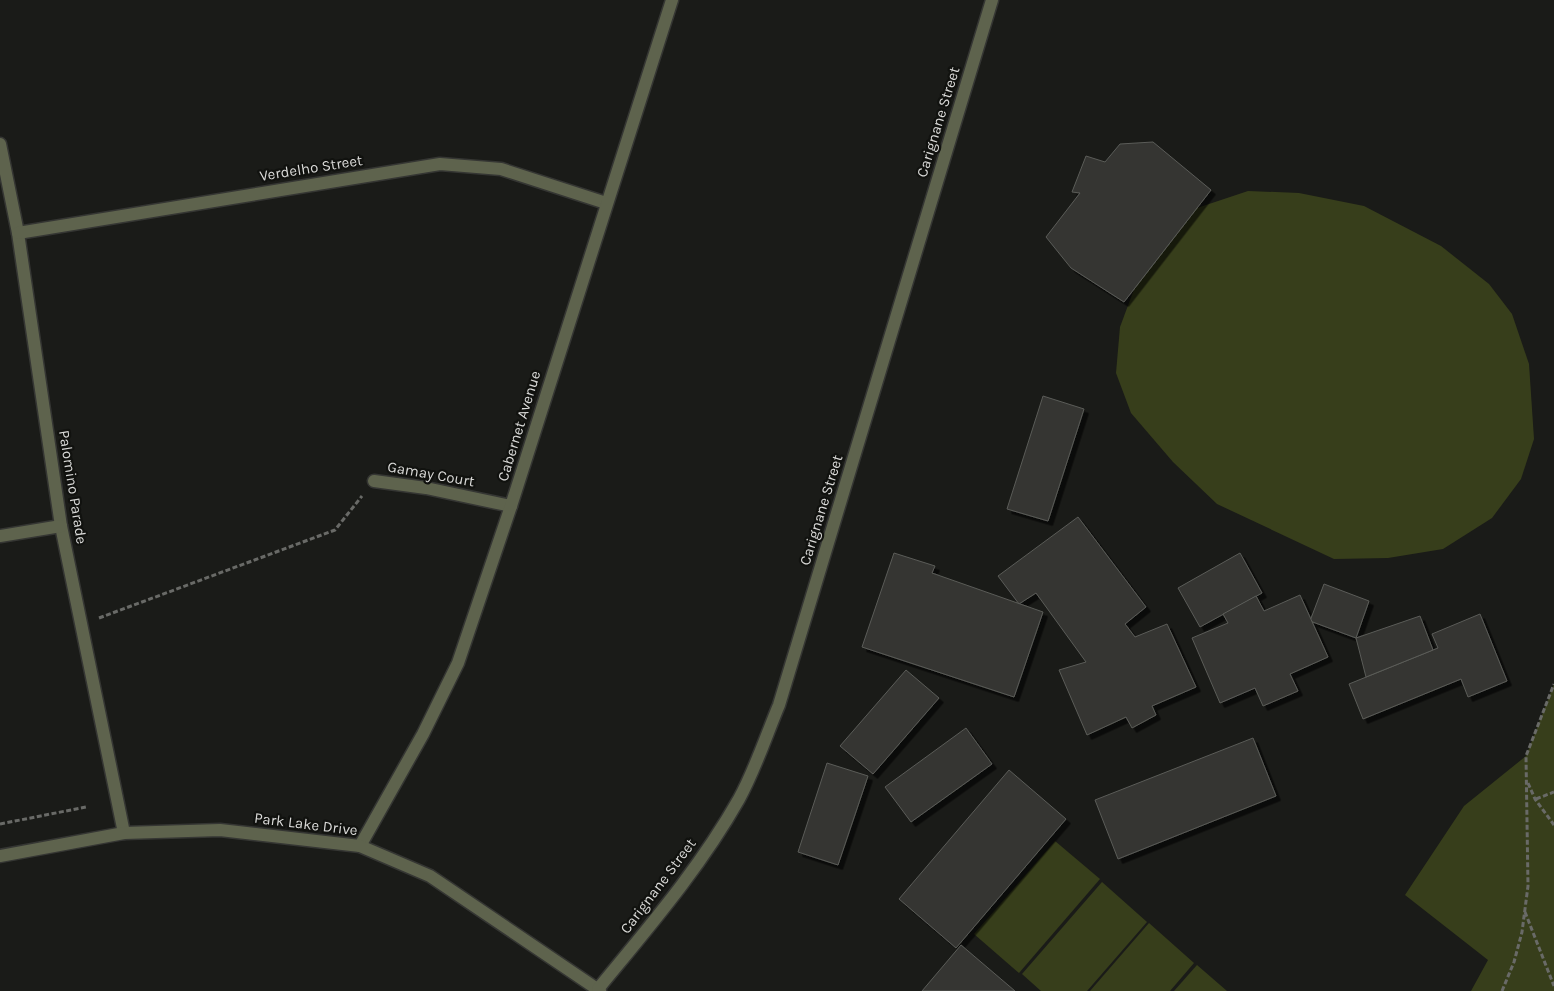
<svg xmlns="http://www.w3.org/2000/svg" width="1554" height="991" viewBox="0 0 1554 991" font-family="Karla,sans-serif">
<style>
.green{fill:#373e1b}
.building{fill:#343532;stroke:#5b5c58;filter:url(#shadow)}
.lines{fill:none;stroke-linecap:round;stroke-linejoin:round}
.street-casing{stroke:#353633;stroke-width:15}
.path{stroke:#696a67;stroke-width:3;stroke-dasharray:5 2.5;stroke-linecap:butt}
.street{stroke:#5e634d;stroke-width:12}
.labels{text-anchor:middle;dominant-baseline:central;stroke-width:4.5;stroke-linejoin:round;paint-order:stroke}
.street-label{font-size:15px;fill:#dadad8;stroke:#11120f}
</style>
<defs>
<filter id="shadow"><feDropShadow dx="4.5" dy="4.5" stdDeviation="0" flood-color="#0009"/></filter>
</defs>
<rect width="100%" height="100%" fill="#1a1b18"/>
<g class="green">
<polygon points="1248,191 1299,193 1364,206 1441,246 1489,284 1512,314 1529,364 1534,439 1521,479 1492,518 1443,549 1388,558 1334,559 1217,504 1173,462 1131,413 1116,373 1120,327 1136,284 1194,209"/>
<polygon points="1554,684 1554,991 1471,991 1488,960 1405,895 1464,806 1526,756"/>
<polygon points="1055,841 1100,879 1019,973 974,934"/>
<polygon points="1102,882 1147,922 1087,991 1041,991 1022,974"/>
<polygon points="1149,923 1194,963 1170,991 1090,991"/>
<polygon points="1197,965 1227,991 1174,991"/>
</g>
<g class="building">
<polygon points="1153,142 1211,190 1124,302 1071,268 1046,237 1080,193 1072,192 1086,156 1105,162 1120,144"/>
<polygon points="1043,396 1084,409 1048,521 1007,509"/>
<polygon points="1078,517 1146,607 1125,624 1135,637 1167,624 1196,687 1152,706 1156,715 1132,728 1126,717 1087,735 1059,670 1086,662 1036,593 1019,604 998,576"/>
<polygon points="894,553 935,566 932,573 1043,612 1014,697 862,647"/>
<polygon points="1240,553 1262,593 1200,627 1178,588"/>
<polygon points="1324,584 1369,601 1356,638 1310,621"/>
<polygon points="1300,595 1328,657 1290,674 1298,691 1263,706 1255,688 1220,703 1192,638 1228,623 1223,614 1256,596 1264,611"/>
<polygon points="1480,614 1507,681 1468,697 1461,679 1363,719 1349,684 1438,648 1432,634"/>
<polygon points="1420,616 1433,650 1366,677 1356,638"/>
<polygon points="906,670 939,698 873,774 840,746"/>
<polygon points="966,728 992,764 911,822 885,787"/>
<polygon points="1253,738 1276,796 1118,859 1095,800"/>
<polygon points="827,763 868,776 838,865 798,852"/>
<polygon points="1009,770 1066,819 956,948 899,899"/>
<polygon points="961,945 1015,991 922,991"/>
</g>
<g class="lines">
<defs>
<g id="street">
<polyline points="0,144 18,233 61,526 124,833"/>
<polyline points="18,233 440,164 501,169 606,203"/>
<polyline points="374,481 426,488 511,506"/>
<polyline points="0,536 61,526"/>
<polyline points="360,846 423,734 458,663 511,506 672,0"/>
<polyline points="0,856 124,833 220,830 360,846 430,876 600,991"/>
<path d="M598,989C648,928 700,868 739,799C755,770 766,736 779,705L992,0"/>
</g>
</defs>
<use href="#street" class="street-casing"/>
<g class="path">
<polyline points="99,618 335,530 362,496"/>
<polyline points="1528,783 1535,799 1554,825"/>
<polyline points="1536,799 1554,792"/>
<polyline points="0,824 86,807"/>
<polyline points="1525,912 1554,986"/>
<polyline points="1502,991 1514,962 1522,932 1528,886 1526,756 1554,684"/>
</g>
<use href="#street" class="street"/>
</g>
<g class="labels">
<g class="street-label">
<text transform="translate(938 122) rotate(-73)">Carignane Street</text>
<text transform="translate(311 168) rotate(-9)">Verdelho Street</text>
<text transform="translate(519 426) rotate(-73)">Cabernet Avenue</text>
<text transform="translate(431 474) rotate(10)">Gamay Court</text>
<text transform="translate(73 487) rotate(81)">Palomino Parade</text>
<text transform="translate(821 510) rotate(-73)">Carignane Street</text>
<text transform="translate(306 824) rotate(7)">Park Lake Drive</text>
<text transform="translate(658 886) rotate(-53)">Carignane Street</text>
</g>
</g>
</svg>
